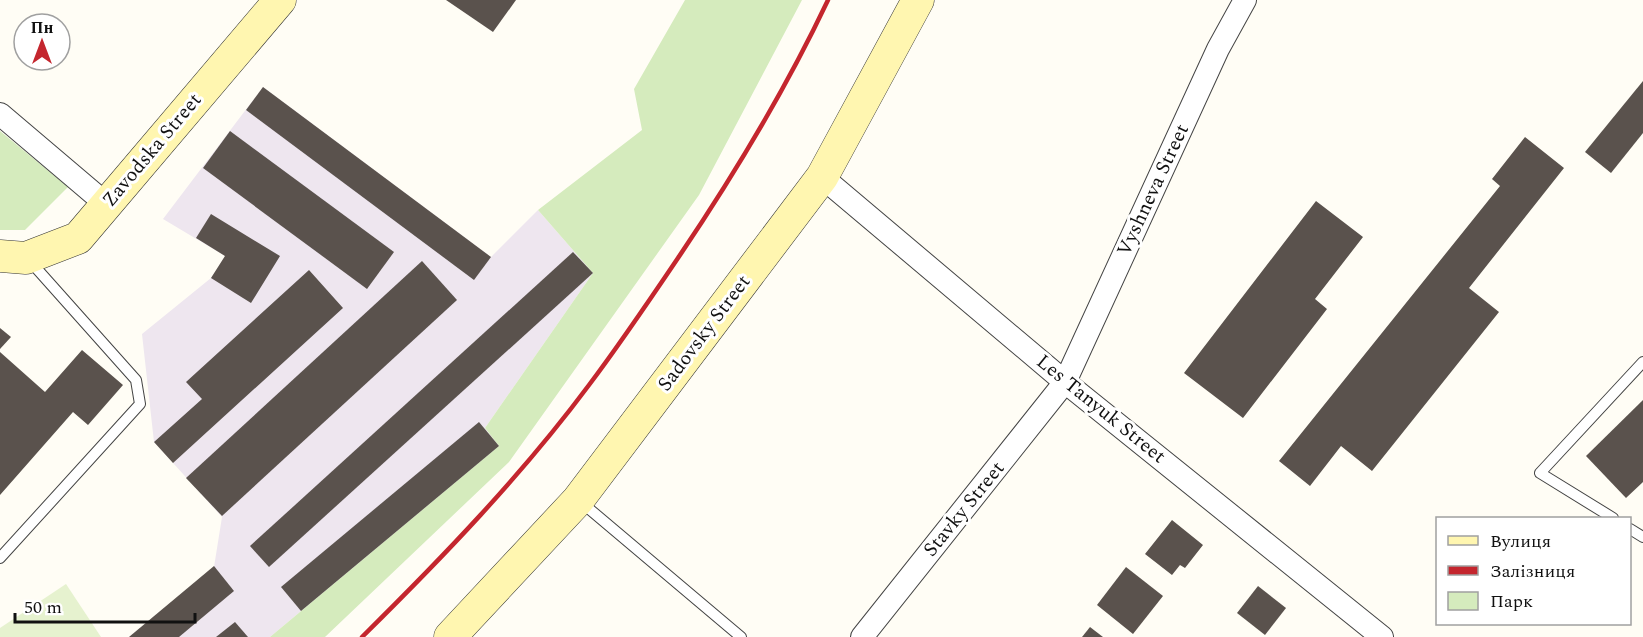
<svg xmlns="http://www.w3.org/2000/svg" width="1643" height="637" viewBox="0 0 1643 637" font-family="Spectral,serif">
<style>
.industrial{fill:#eee6ef}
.green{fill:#d5ebbd}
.pitch{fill:#e6f2cf}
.building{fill:#5a524d}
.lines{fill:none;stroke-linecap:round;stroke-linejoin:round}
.lane-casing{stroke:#444;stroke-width:12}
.street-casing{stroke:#444;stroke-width:24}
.secondary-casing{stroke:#333;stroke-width:33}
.lane{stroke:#fff;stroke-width:10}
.street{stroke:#fff;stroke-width:22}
.secondary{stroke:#fff6b0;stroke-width:32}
.rail{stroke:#c4262e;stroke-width:4.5}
.labels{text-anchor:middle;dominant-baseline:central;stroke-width:6;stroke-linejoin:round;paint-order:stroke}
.street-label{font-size:20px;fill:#111;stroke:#fff}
</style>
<rect width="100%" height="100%" fill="#fffdf5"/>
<polygon class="industrial" points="263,87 491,257 538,210 593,273 485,428 499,446 270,637 129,637 214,567 222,517 154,442 142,334 211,278 225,256 163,219"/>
<g class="green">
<polygon points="685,0 802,0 699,195 509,462 325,637 270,637 499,446 485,428 593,273 538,210 642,130 634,89"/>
<polygon points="0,131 68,187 25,230 0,230"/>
</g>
<polygon class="pitch" points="66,584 101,637 0,637 0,628"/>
<g class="building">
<polygon points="446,0 516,0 493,32"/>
<polygon points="1643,81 1643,133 1611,173 1585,152"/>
<polygon points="263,87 491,257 474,280 246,110"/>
<polygon points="230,131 394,252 367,289 203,168"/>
<polygon points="1525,137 1564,168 1469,288 1499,312 1372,471 1341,446 1310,486 1279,461 1500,186 1492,179"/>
<polygon points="1316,201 1363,237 1315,299 1327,309 1243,418 1184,373"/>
<polygon points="211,214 280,256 251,303 211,278 225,256 196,238"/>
<polygon points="573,252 593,273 269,567 250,546"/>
<polygon points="422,261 457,300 222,516 186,478"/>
<polygon points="309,270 343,308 173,463 154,442 202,399 186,382"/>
<polygon points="0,328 11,337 0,349"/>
<polygon points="82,350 123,385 88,425 73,412 0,495 0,352 45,392"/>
<polygon points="1643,400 1643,482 1626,498 1586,456"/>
<polygon points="479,422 499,446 301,611 281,587"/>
<polygon points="1172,520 1203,545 1185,568 1180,565 1172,575 1145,554"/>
<polygon points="214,566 234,591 179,637 129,637"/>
<polygon points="1126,567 1163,596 1133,634 1097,605"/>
<polygon points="1258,586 1286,608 1265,635 1237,613"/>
<polygon points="235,622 248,637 216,637"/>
<polygon points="1090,627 1103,637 1082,637"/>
</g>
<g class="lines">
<defs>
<g id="lane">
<polyline points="581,502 741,637"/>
<polyline points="1613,518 1540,473 1643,362"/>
<polyline points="1630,529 1643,537"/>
<polyline points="0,558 140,404 136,380 29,260"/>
</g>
<g id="street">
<polyline points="0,114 106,204"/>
<polyline points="822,177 1065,382 1382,637"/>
<polyline points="862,637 1065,382 1218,49 1245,0"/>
</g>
<g id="secondary">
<polyline points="0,256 26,258 78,238 280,0"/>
<polyline points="450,637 578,500 822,177 918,0"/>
</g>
</defs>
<use href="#lane" class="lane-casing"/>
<use href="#street" class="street-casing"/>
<use href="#secondary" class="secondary-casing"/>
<use href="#lane" class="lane"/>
<use href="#street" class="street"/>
<use href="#secondary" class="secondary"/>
<path class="rail" d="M362,637C442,558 522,475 589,385C620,344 649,301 678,258C734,175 785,91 828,0"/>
</g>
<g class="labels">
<g class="street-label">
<text transform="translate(152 150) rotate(-50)">Zavodska Street</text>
<text transform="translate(1153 190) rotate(-65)">Vyshneva Street</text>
<text transform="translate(704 333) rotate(-53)">Sadovsky Street</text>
<text transform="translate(1101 409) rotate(39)">Les Tanyuk Street</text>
<text transform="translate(964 509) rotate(-51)">Stavky Street</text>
</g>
</g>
<rect x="1436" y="517" width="195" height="108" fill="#ffffff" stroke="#a0a0a0" stroke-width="1.5"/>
<rect x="1448" y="536" width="30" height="9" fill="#fff6b0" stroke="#a0a0a0" stroke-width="1.5"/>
<text x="1490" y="547" font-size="18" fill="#111111">Вулиця</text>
<rect x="1448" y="566" width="30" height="9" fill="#c4262e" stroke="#a0a0a0" stroke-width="1.5"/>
<text x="1490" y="577" font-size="18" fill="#111111">Залізниця</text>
<rect x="1448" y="592" width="30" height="18" fill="#d5ebbd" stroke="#a0a0a0" stroke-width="1.5"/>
<text x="1490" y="607" font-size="18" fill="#111111">Парк</text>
<g transform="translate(42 42)"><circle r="28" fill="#ffffff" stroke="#a0a0a0" stroke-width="1.5"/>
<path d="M0-4.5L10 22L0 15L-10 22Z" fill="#c4262e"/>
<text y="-9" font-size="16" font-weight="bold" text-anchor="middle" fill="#111111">Пн</text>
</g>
<path d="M15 613v9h180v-9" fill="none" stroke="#111111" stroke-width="3"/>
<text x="24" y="613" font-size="18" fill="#111111" stroke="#ffffff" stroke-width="4.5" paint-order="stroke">50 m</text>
</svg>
